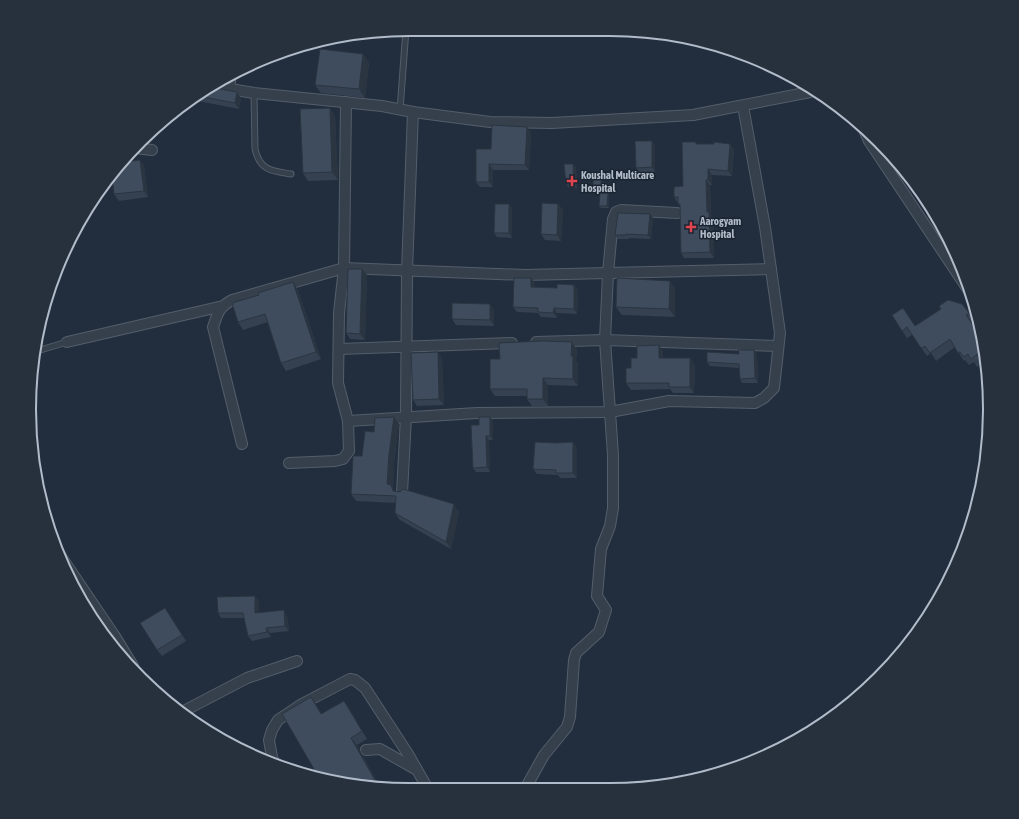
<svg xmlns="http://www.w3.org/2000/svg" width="1019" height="819" viewBox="0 0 1019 819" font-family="'Asap Condensed',sans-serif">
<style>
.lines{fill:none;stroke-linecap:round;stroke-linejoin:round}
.service-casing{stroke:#545e6b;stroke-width:7}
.minor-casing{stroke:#545e6b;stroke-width:12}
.service{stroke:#36404d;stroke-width:5}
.minor{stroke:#36404d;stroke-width:10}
.wall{fill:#354150}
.shaded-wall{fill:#2b3541}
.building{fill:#3e4c5d;stroke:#2b3541}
.health-dot{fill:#e0444e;stroke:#1b2532;stroke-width:1.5}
.labels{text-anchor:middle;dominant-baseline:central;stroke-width:3;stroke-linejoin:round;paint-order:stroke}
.poi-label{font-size:11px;font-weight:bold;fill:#b1bbc9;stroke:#1b2532;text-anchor:start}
.rim{fill:none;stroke:#b1bbc9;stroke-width:2}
</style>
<rect width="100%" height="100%" fill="#222e3d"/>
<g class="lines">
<defs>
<g id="service">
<polyline points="232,88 233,74"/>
<path d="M254,93L255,149C260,171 272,171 291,174"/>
<polyline points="400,110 406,29"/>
<polyline points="37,351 67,342"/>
</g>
<g id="minor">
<polyline points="212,86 254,93 382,106 413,112 490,122 552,123 693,115 810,92"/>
<polyline points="862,125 869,141 971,294"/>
<polyline points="135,148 152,150"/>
<polyline points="67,342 223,306"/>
<polyline points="536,342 605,340 778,346"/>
<polyline points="339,349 512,343"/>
<polyline points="348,421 477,413 610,412 669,401 755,403 764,398 774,388 780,333 765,227 743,106"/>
<path d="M242,444L213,327C218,313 218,308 232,300L344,268L525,275L771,269"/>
<polyline points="289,463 335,461 343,459 349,451 348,421 338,383 339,313 344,268 346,102"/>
<polyline points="402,493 406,417 407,271 413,112"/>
<polyline points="60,555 114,635 133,666"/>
<polyline points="180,713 247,678 297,661"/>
<polyline points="366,750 380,749 417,770"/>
<polyline points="275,764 272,757 269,740 272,730 278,720 302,704 350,679 355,680 365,688 408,754 428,789"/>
<polyline points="525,789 544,755 567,727 570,717 574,660 576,653 599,632 606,610 597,596 601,549 610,526 613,508 613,455 605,340 608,273 613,219 616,212 621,210 677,213"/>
</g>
</defs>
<use href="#service" class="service-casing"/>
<use href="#minor" class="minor-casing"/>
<use href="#service" class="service"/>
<use href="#minor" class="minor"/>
</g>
<g class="wall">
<polygon points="363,54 369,63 365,98 321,93 315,85"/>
<polygon points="773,69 783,75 777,77 774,73"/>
<polygon points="210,87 241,98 239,109 193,100"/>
<polygon points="330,108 335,116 338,180 308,181 303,173"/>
<polygon points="155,129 154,137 146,136"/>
<polygon points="531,132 529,170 493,170 493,187 480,187 476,182 491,149"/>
<polygon points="698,144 730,144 734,149 732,176 712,175 712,185 710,185 711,215 713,218 714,258 684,258 681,253 680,206 674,197 683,186"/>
<polygon points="655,145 655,172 639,172 636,168"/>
<polygon points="140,160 144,166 148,197 119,201 114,194"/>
<polygon points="573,164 576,168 577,188 569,188 566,184"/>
<polygon points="603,176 603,191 595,191 593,188"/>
<polygon points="608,193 609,195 609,208 601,208 599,206"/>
<polygon points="509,204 512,208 512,238 497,237 494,233"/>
<polygon points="558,204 563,210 561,241 545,240 541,234"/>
<polygon points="650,214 653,218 651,239 629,238 629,239 618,239 615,235"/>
<polygon points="362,269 367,275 365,340 350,339 346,333"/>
<polygon points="670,281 675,289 675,317 622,315 616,307"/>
<polygon points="535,283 535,287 557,288 574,285 578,290 577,314 557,313 557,318 541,317 538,313 517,312 513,307"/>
<polygon points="298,290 321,359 286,371 281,363 268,322 243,330 238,322"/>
<polygon points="490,304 494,311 494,326 456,325 452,319"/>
<polygon points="962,304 974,321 971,323 981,338 985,361 977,367 974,362 969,365 965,360 964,361 955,347 936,361 931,353 927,356 912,335 907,338 892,315 916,326 941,309"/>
<polygon points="572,342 577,350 576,361 578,363 578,386 548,385 548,406 532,406 527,399 527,396 495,396 490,389 500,359"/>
<polygon points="659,345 663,352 663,358 690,358 695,365 694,393 673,393 670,389 631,390 626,383 631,368 637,358"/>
<polygon points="739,354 757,354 758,383 742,383 740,379 739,368 710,366 707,362"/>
<polygon points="442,358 444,405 417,406 413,400"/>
<polygon points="394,417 399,424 394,462 393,488 395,491 459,512 451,549 400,520 395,513 396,503 356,501 351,494 362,456 374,432"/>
<polygon points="490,417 493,421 493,440 489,440 490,472 476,472 473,468 479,425"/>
<polygon points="573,442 577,448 577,478 560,478 558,475 537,474 533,469 556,443"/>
<polygon points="255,596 259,602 259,613 287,616 289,631 270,633 271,637 252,641 248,636 244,618 221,618 218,613"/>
<polygon points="169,614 186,641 162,656 157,650"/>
<polygon points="311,697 322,714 344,701 349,708 367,739 357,745 380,787 378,788 311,777 314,769"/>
</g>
<g class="shaded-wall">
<polygon points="363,54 369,63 365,98 359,89"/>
<polygon points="237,92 241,98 239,109 235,103"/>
<polygon points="330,108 335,116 338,180 332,172"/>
<polygon points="527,127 531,132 529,170 525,165"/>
<polygon points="155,129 154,137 151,133"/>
<polygon points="652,141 655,145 655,172 652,167"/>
<polygon points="730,144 734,149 732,176 728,171"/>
<polygon points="140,160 144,166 148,197 144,191"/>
<polygon points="489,164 493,170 493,187 489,182"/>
<polygon points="573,164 576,168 577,188 574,184"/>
<polygon points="708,169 712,175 712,185 708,180"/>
<polygon points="601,174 603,176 603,191 601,189"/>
<polygon points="706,180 710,185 711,215 713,218 714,258 710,252 707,212"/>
<polygon points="608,193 609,195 609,208 607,206"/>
<polygon points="509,204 512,208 512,238 509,233"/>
<polygon points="558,204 563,210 561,241 557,235"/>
<polygon points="650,214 653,218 651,239 648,235"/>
<polygon points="362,269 367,275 365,340 360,334"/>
<polygon points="531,278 535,283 535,292 531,287"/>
<polygon points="670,281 675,289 675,317 669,309"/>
<polygon points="293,282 298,290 321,359 316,352"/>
<polygon points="574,285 578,290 577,314 574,309"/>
<polygon points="490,304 494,311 494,326 490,320"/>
<polygon points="554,308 557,313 557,318 553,313"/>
<polygon points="572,342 577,350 576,361 578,363 578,386 573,379 571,356"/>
<polygon points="659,345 663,352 663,364 659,358"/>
<polygon points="754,350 757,354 758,383 755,378"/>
<polygon points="438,352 442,358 444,405 439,399"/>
<polygon points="690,358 695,365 694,393 690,387"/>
<polygon points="543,378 548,385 548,406 543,399"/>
<polygon points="394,417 399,424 394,462 393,488 396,492 398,498 387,484 389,454"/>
<polygon points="490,417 493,421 493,440 490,436"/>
<polygon points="486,436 489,440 490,472 487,467"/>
<polygon points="573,442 577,448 577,478 573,473"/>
<polygon points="454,504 459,512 451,549 446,542"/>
<polygon points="255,596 259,602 259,618 255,613"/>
<polygon points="284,610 287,616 289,631 285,626"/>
<polygon points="266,628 270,633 271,637 267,632"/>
<polygon points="311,697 316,704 327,722 321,714"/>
<polygon points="344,701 349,708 367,739 362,731"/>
<polygon points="351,738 357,745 380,787 375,780"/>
</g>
<g class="building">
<polygon points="320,49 363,54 359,89 315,85"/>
<polygon points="773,69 777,72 774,73"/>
<polygon points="210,87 237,92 235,103 198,96"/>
<polygon points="330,108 332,172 303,173 300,109"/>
<polygon points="492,125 527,127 525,165 489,164 489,182 476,182 476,149 491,149"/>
<polygon points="635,141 652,141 652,167 636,168"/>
<polygon points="682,142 696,142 696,144 714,144 714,142 730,144 728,171 708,169 708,180 706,180 707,212 709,212 710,252 681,253 680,204 678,204 678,197 674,197 674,187 683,186"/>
<polygon points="140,160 144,191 114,194 112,177 124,162"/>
<polygon points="564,164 573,164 574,184 566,184"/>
<polygon points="593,174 601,174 601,189 593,188"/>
<polygon points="600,193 608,193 607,206 599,206"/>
<polygon points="542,203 558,204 557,235 541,234"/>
<polygon points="495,204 509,204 509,233 494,233"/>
<polygon points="618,213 650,214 648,235 626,234 626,235 615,235"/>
<polygon points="348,269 362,269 360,334 346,333"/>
<polygon points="514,278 531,278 531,287 557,288 557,284 574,285 574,309 554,308 553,313 538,312 538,308 513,307"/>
<polygon points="617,278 670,281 669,309 616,307"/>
<polygon points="293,282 316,352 281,363 265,314 238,322 232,303 259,295 258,293"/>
<polygon points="948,300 962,304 969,313 966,315 982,338 983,344 981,345 983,350 971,359 968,354 964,357 960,352 958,353 950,339 930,353 925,346 921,348 907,327 902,331 892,315 903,308 915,326 941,309 939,306"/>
<polygon points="452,303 490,304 490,320 452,319"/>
<polygon points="542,341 572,342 571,356 573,356 573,379 543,378 543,399 527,399 527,389 490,389 490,359 500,359 499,343"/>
<polygon points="659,345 659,358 690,358 690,387 669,387 669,383 626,383 626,368 631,368 631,358 637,358 637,346"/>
<polygon points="738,350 754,350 755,378 740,379 739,364 707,362 707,352 739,354"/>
<polygon points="438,352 439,399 413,400 411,353"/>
<polygon points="394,417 389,454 387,484 391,485 393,491 400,492 403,489 454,504 446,542 395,513 396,496 351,494 353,456 362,456 365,431 374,432 375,418"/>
<polygon points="479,417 490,417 490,436 486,436 487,467 473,468 471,425 479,425"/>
<polygon points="535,442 556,443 573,442 573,473 556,473 556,470 533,469"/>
<polygon points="255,596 255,613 284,610 285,626 266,628 267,632 248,636 243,613 218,613 217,597"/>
<polygon points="165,608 182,635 157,650 140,623"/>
<polygon points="311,697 321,714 344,701 362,731 351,738 375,780 364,786 333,781 331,777 326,780 311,777 305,775 314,769 282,714"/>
</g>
<g class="health-dot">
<path d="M570 175h4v4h4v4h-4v4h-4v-4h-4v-4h4z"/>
<path d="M689 221h4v4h4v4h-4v4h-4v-4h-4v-4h4z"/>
</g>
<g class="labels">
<g class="poi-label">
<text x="581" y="175">Koushal Multicare<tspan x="581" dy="13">Hospital</tspan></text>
<text x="700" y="221">Aarogyam<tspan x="700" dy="13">Hospital</tspan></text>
</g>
</g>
<path d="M0 0H1019V819H0ZM409 36H610A373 373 0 0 1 983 409V410A373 373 0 0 1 610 783H409A373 373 0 0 1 36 410V409A373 373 0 0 1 409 36Z" fill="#27313e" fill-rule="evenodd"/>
<path class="rim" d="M409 36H610A373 373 0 0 1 983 409V410A373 373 0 0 1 610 783H409A373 373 0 0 1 36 410V409A373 373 0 0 1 409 36Z"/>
</svg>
